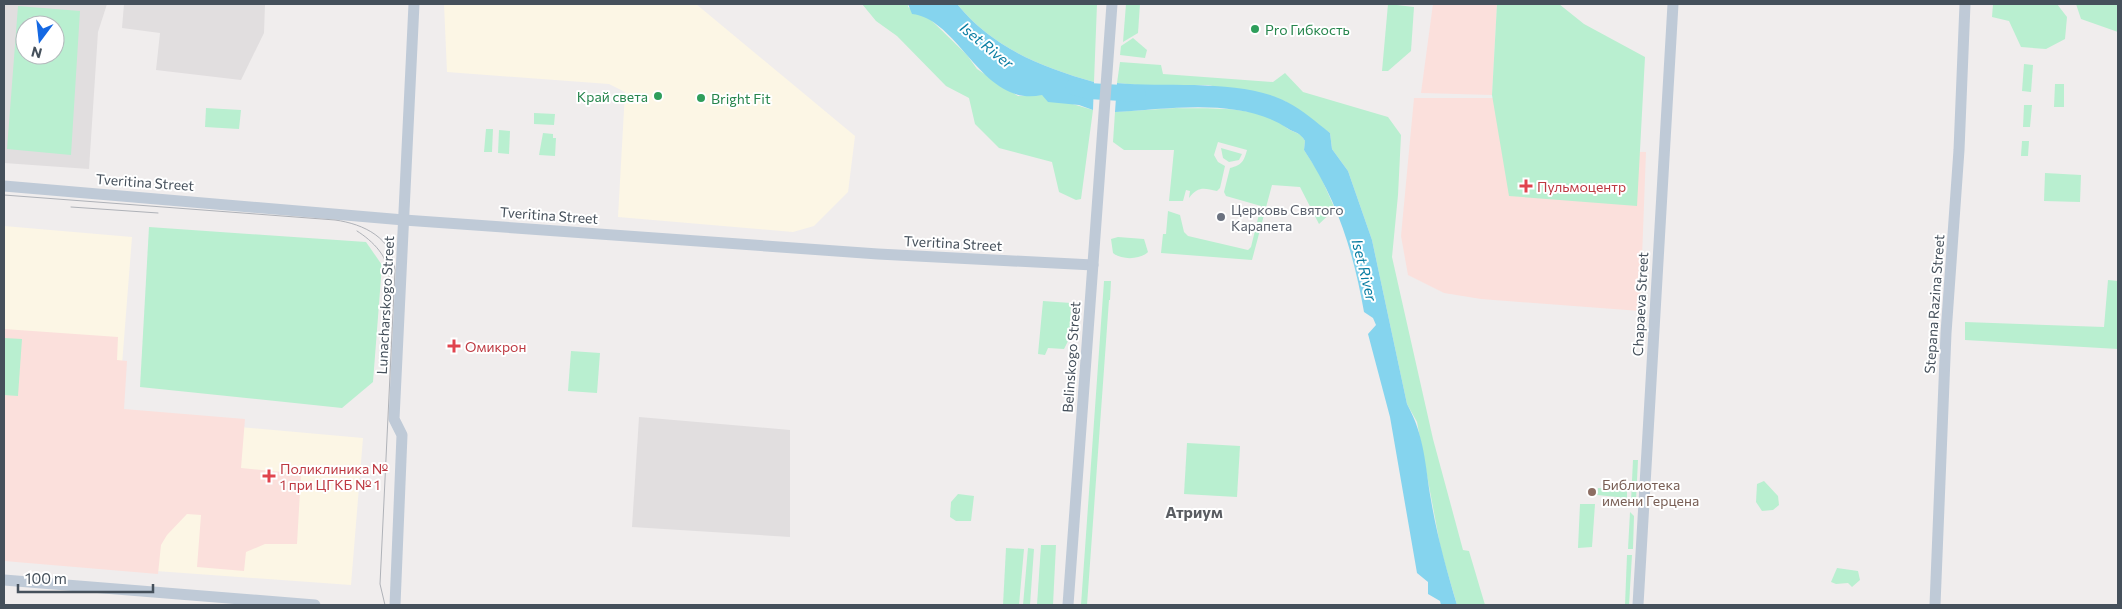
<svg xmlns="http://www.w3.org/2000/svg" width="2122" height="609" viewBox="0 0 2122 609" font-family="Commissioner,sans-serif">
<style>
.commercial{fill:#fcf6e5}
.education{fill:#e1dedf;fill-rule:evenodd}
.medical{fill:#fbe0dc}
.green{fill:#b9efd0;fill-rule:evenodd}
.water{fill:#85d4ee}
.lines{fill:none;stroke-linecap:round;stroke-linejoin:round}
.river{stroke:#85d4ee;stroke-width:16}
.secondary{stroke:#bfcad7;stroke-width:11}
.tram{stroke:#afb2b8;stroke-width:1}
.leisure-dot{fill:#2e9e5b;stroke:#fff;stroke-width:2}
.health-dot{fill:#e0444e;stroke:#fff;stroke-width:2}
.worship-dot{fill:#6b7280;stroke:#fff;stroke-width:2}
.education-dot{fill:#8d6e63;stroke:#fff;stroke-width:2}
.labels{text-anchor:middle;dominant-baseline:central;stroke-width:4;stroke-linejoin:round;paint-order:stroke}
.leisure-label{font-size:14px;fill:#27864d;stroke:#fff;text-anchor:start}
.street-label{font-size:14px;fill:#45505b;stroke:#fff}
.health-label{font-size:14px;fill:#be3a42;stroke:#fff;text-anchor:start}
.worship-label{font-size:14px;fill:#5b616d;stroke:#fff;text-anchor:start}
.education-label{font-size:14px;fill:#785e54;stroke:#fff;text-anchor:start}
.water-label{font-size:15px;font-style:italic;fill:#097da2;stroke:#fff}
.quarter-label{font-size:16px;font-weight:bold;fill:#5a5d62;stroke:#fff}
</style>
<rect width="100%" height="100%" fill="#f0eded"/>
<g class="commercial">
<polygon points="444,4 696,4 855,136 848,192 814,226 793,232 618,217 625,92 609,84 447,72"/>
<polygon points="4,226 132,237 118,416 363,438 351,585 4,560"/>
</g>
<g class="education">
<path d="M4,4H107L98,32L89,169L4,163ZM25,25H55V55H25Z"/>
<polygon points="124,4 265,4 264,33 241,80 156,70 160,33 122,28"/>
<polygon points="639,417 790,430 790,537 632,527"/>
</g>
<g class="medical">
<polygon points="1433,4 1497,4 1492,95 1421,93"/>
<polygon points="1414,98 1504,98 1506,150 1646,152 1640,311 1481,299 1444,293 1408,275 1401,236"/>
<polygon points="4,329 118,337 117,360 127,361 124,409 245,419 241,468 301,474 297,544 265,544 246,552 244,571 197,567 201,515 187,514 167,535 161,545 158,574 4,561"/>
</g>
<g class="green">
<polygon points="862,4 908,4 908,7 931,20 967,55 977,69 1018,96 1042,95 1093,110 1081,199 1076,200 1059,192 1052,162 999,148 975,124 969,98 946,86 897,36 876,21"/>
<path d="M957,4H1097L1094,82C1041,67 993,48 957,4Z"/>
<polygon points="1126,4 1140,4 1138,33 1123,42"/>
<polygon points="1388,4 1414,7 1411,51 1388,71 1382,71"/>
<polygon points="1497,4 1559,4 1584,24 1645,57 1637,206 1509,196 1492,95"/>
<polygon points="1993,4 2057,4 2067,17 2065,39 2046,49 2021,47 2009,21 1992,17"/>
<polygon points="2076,4 2118,4 2118,32 2081,19"/>
<path d="M18,6L80,11L71,155L7,149ZM25,25H55V55H25Z"/>
<polygon points="1133,38 1147,50 1145,58 1120,55 1121,46"/>
<polygon points="1120,62 1161,65 1163,74 1273,82 1285,73 1303,92 1388,117 1401,135 1398,195 1392,257 1433,439 1463,550 1469,551 1485,605 1457,605 1441,550 1417,422 1407,404 1372,240 1348,171 1332,149 1330,133 1285,101 1208,85 1148,86 1117,83"/>
<polygon points="2024,64 2033,65 2031,92 2022,91"/>
<polygon points="2055,84 2064,84 2064,107 2054,107"/>
<polygon points="2024,105 2032,105 2030,127 2023,127"/>
<polygon points="206,108 241,110 239,129 205,127"/>
<path d="M1176,108C1210,109 1242,106 1274,119C1280,121 1284,127 1290,130C1298,134 1301,133 1305,141L1304,150L1319,173L1335,209L1319,224L1300,187L1272,185L1252,260L1161,253L1163,234H1166L1168,211L1180,215L1184,232L1188,236L1248,250L1251,247L1261,206L1226,196L1224,192L1230,168C1242,165 1244,161 1247,150L1218,142L1214,155L1218,162L1225,166L1220,188L1217,191C1204,188 1198,186 1189,198L1190,191L1186,190L1183,201H1169L1174,150H1124L1113,142L1115,112Z"/>
<polygon points="534,113 555,114 554,125 534,124"/>
<polygon points="486,129 493,129 492,152 484,152"/>
<polygon points="499,130 510,131 509,154 498,153"/>
<polygon points="543,133 553,134 553,138 556,138 555,156 539,155"/>
<polygon points="2022,141 2029,141 2028,156 2021,156"/>
<polygon points="1221,148 1242,154 1239,160 1229,162 1223,158"/>
<polygon points="2045,173 2081,175 2080,202 2044,201"/>
<polygon points="149,227 366,242 382,265 373,382 342,408 140,387"/>
<path d="M1118,237L1144,239L1148,252C1140,260 1121,260 1113,253L1111,239Z"/>
<polygon points="2108,280 2118,281 2118,349 1965,340 1965,322 2104,327"/>
<polygon points="1104,281 1111,281 1110,300 1109,300 1087,605 1081,605"/>
<polygon points="1043,301 1071,303 1070,337 1064,349 1048,348 1045,355 1038,354"/>
<polygon points="4,338 22,339 18,396 4,395"/>
<polygon points="571,351 600,353 597,393 568,391"/>
<polygon points="1187,443 1240,446 1237,497 1184,494"/>
<polygon points="1633,460 1638,460 1636,501 1631,501"/>
<polygon points="1764,481 1778,496 1779,505 1773,510 1762,511 1756,502 1757,484"/>
<polygon points="1598,488 1627,490 1627,498 1597,495"/>
<polygon points="958,494 974,496 971,521 956,521 950,517 951,502"/>
<polygon points="1580,504 1595,504 1592,547 1578,548"/>
<polygon points="1630,512 1634,516 1633,549 1628,549"/>
<polygon points="1041,545 1056,545 1053,605 1037,605"/>
<polygon points="1006,548 1024,549 1019,605 1003,605"/>
<polygon points="1028,548 1034,549 1030,605 1023,605"/>
<polygon points="1627,555 1632,555 1629,605 1625,605"/>
<polygon points="1837,568 1858,571 1860,580 1852,587 1848,583 1836,584 1831,582"/>
</g>
<g class="water">
<path d="M908,4H957C993,48 1041,67 1094,82L1093,110L1079,105L1048,102L1042,95C982,108 960,19 912,14Z"/>
<path d="M1117,83C1168,88 1241,78 1287,102C1303,110 1316,122 1330,133L1332,149L1348,171L1372,240L1407,404C1425,437 1425,465 1431,500C1437,536 1447,571 1457,605H1441L1440,601L1428,594V582L1417,573L1390,417L1368,334L1376,325L1373,318L1364,312C1354,254 1337,199 1304,150L1305,141C1300,132 1295,133 1287,128C1240,97 1169,109 1115,112Z"/>
</g>
<g class="lines">
<polyline class="river" points="1073,87 1089,91 1138,94"/>
<g class="secondary">
<polyline points="4,186 404,220 878,254 1093,265"/>
<polyline points="4,580 315,605"/>
<polyline points="395,605 402,435 394,419 414,4"/>
<polyline points="1068,605 1112,4"/>
<polyline points="1638,605 1673,4"/>
<polyline points="1935,605 1946,333 1959,150 1965,4"/>
</g>
<g class="tram">
<path d="M4,195L335,220C364,224 393,238 395,270L380,584L385,605"/>
<polyline points="71,207 158,213"/>
<path d="M357,231C373,241 390,258 389,278"/>
</g>
</g>
<g class="leisure-dot">
<circle cx="1255" cy="29" r="5"/>
<circle cx="658" cy="96" r="5"/>
<circle cx="701" cy="98" r="5"/>
</g>
<g class="health-dot">
<path d="M1523.5 178.5h5v5h5v5h-5v5h-5v-5h-5v-5h5z"/>
<path d="M451.5 338.5h5v5h5v5h-5v5h-5v-5h-5v-5h5z"/>
<path d="M266.5 468.5h5v5h5v5h-5v5h-5v-5h-5v-5h5z"/>
</g>
<circle class="worship-dot" cx="1221" cy="217" r="5"/>
<circle class="education-dot" cx="1592" cy="492" r="5"/>
<g class="labels">
<g class="leisure-label">
<text x="1265" y="29">Pro Гибкость</text>
<text x="648" y="96" text-anchor="end">Край света</text>
<text x="711" y="98">Bright Fit</text>
</g>
<g class="street-label">
<text transform="translate(145 182) rotate(4)">Tveritina Street</text>
<text transform="translate(549 215) rotate(4)">Tveritina Street</text>
<text transform="translate(953 243) rotate(3)">Tveritina Street</text>
<text transform="translate(1640 304) rotate(-87)">Chapaeva Street</text>
<text transform="translate(1934 304) rotate(-86)">Stepana Razina Street</text>
<text transform="translate(385 305) rotate(-87)">Lunacharskogo Street</text>
<text transform="translate(1071 357) rotate(-86)">Belinskogo Street</text>
</g>
<g class="health-label">
<text x="1537" y="186">Пульмоцентр</text>
<text x="465" y="346">Омикрон</text>
<text x="280" y="468">Поликлиника №<tspan x="280" dy="16">1 при ЦГКБ № 1</tspan></text>
</g>
<g class="worship-label">
<text x="1231" y="209">Церковь Святого<tspan x="1231" dy="16">Карапета</tspan></text>
</g>
<g class="education-label">
<text x="1602" y="484">Библиотека<tspan x="1602" dy="16">имени Герцена</tspan></text>
</g>
<g class="water-label">
<text transform="translate(987 45) rotate(39)">Iset River</text>
<text transform="translate(1365 270) rotate(76)">Iset River</text>
</g>
<g class="quarter-label">
<text x="1194" y="511">Атриум</text>
</g>
</g>
<rect width="2122" height="609" fill="none" stroke="#45505b" stroke-width="10"/>
<g transform="translate(40 40) rotate(195)"><circle r="24" fill="#ffffff" stroke="#b5b9bd"/>
<path d="M0-4L9 19L0 12L-9 19Z" fill="#1468e3"/>
<text y="-8" font-size="14" font-weight="bold" text-anchor="middle" fill="#45505b">N</text>
</g>
<path d="M18 584v8h135v-8" fill="none" stroke="#45505b" stroke-width="2.5"/>
<text x="25" y="584" font-size="15" fill="#45505b" stroke="#ffffff" stroke-width="4" paint-order="stroke">100 m</text>
</svg>
